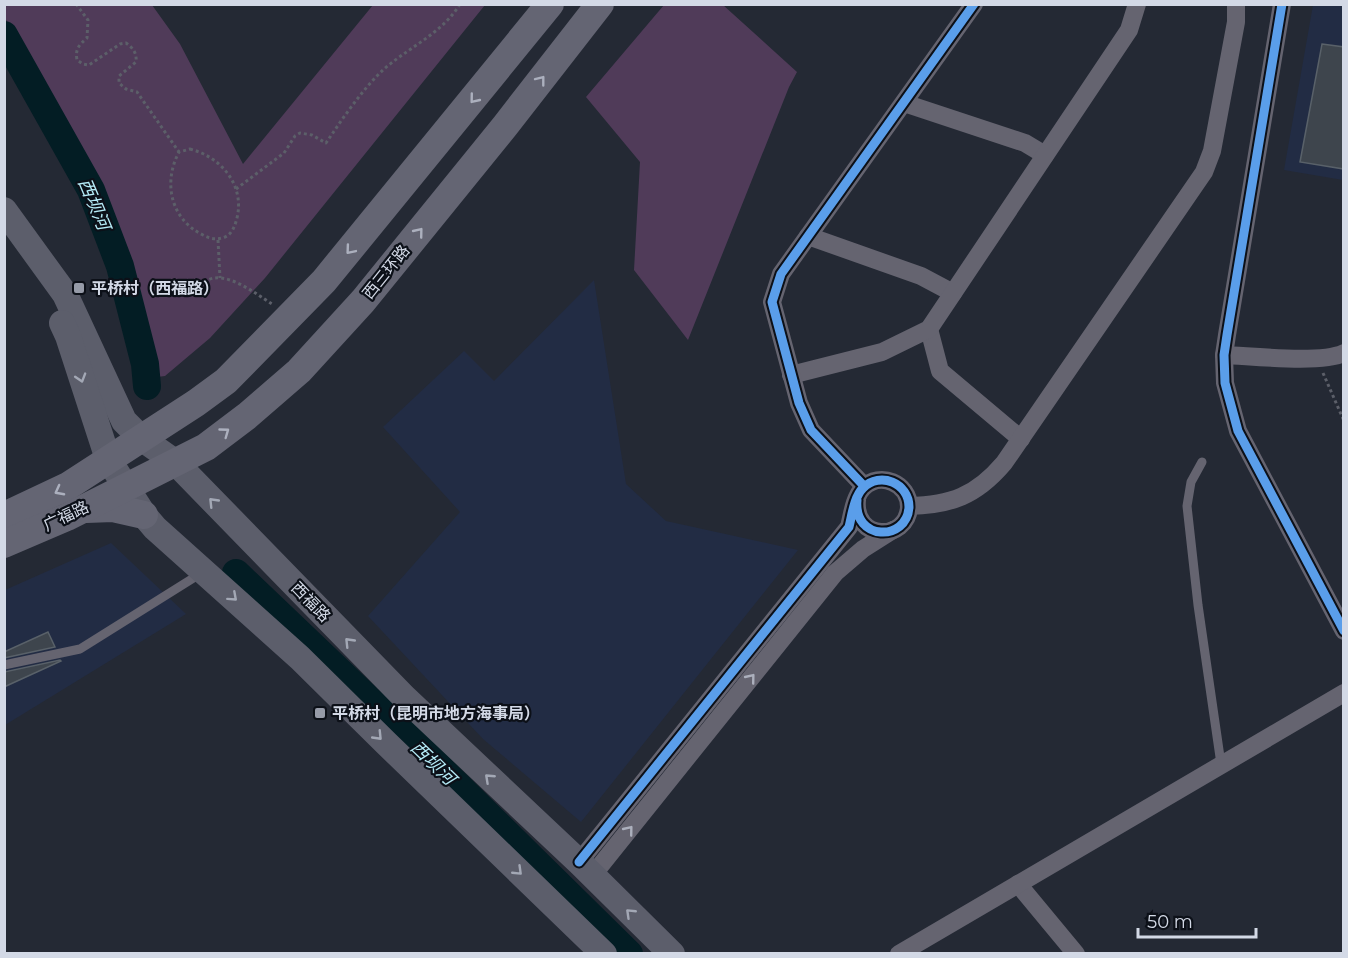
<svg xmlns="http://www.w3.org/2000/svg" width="1348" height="958" viewBox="0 0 1348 958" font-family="Montserrat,'Noto Sans SC',sans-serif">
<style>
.built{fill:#222c44}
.green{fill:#503b59}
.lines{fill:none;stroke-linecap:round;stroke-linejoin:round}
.river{stroke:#031d24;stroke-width:28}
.building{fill:#3e454d;stroke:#596169;stroke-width:1.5}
.path{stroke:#5c5f69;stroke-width:3;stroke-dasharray:3 3;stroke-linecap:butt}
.lane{stroke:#656470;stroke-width:9}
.street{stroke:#656470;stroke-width:18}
.secondary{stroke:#5c5e6b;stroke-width:26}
.primary{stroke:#646573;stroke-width:28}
.cycleway-casing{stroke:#0c1018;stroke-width:13}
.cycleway{stroke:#5a9eea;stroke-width:9}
.oneway{stroke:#acb0be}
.oneway2{stroke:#a3a8b5}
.oneway3{stroke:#acb0bd}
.poi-dot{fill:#969ba8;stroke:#0c1018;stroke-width:2}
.labels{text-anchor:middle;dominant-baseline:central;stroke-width:4.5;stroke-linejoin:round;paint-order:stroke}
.street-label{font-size:16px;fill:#d3d9e6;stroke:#0c1018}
.poi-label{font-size:16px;font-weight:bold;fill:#d3d9e6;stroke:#0c1018;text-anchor:start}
.water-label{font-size:18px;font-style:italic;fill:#b6ecf8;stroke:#0c1018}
</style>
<rect width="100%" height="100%" fill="#242934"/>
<g class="built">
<polygon points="1313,5 1342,5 1344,8 1343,180 1284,170"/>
<polygon points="594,280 626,484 666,521 798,550 581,822 483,739 368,616 460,512 383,427 464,351 494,381"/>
<polygon points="111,543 186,614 5,725 5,590"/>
</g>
<g class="green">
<polygon points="4,5 152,5 180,44 243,164 373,5 485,5 265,278 210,338 165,376 157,377 132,268 102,191 5,18"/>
<polygon points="664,5 723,5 797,72 789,87 688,340 634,270 640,162 586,97"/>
</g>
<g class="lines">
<g class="river">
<polyline points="4,35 91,190 120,266 145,364 147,386"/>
<polyline points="236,573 432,760 629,954"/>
</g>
</g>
<g class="building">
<polygon points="1322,44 1344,47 1344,169 1300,162"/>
<polygon points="48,632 55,647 4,658 4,652"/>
<polygon points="60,660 61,661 4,687 4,672"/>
</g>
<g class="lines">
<g class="path">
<path d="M76,4L88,20L87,38C79,45 75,49 77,60L83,64L89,65L120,44L126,43C133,48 137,53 136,62L119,76V83L126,89L137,92L179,152"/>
<path d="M190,149C221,157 245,185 237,218C235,226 232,234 225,237C217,240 210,239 203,235C170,219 163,182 179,152Z"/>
<path d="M236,189L284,153L295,136L300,133L312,135L326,143C343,118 361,91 383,70C406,49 443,33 460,4"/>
<polyline points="218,240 220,278"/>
<path d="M196,291C199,288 202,283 206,281C225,269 256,294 272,304"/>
<polyline points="1323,373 1344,421"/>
</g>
<g class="lane">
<polyline points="1202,462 1191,482 1187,506 1198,605 1221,764"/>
<polyline points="4,665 80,649 203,572"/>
</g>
<g class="street">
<polyline points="1282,4 1227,335 1224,355 1225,383 1238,431 1344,631"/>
<polyline points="904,103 1025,143 1045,155"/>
<polyline points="808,236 921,276 953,293"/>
<polyline points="929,329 940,371 1021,439"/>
<path d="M1224,355C1252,356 1321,364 1344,353"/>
<polyline points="791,375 882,352 929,329 1129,30 1137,4"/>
<polyline points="864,486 811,430 799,403 772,302 781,274 974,4"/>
<path d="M909,506C951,505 976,496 1004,463L1204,172L1212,151L1236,22V4"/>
<path d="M579,862L849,527C852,515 854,497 863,488C880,471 909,483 909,507C907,542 853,541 857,500"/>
<polyline points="592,876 835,573 863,549 893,530"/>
<polyline points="1018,884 1076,954"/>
<polyline points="899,954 1344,693"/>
</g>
<g class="secondary">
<polyline points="4,210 65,294 124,421 141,438 175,462 405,698 579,862 672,954"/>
<polyline points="62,323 68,336 108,459 144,515 155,528 300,658 386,743 604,954"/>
</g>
<g class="primary">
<polyline points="86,509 113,508 144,515"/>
<polyline points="4,516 68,486 196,403 226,381 324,281 550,4"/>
<polyline points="4,544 67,517 206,447 247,416 299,371 363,301 505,126 600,4"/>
</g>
<defs>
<g id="cycleway">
<polyline points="1282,4 1227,335 1224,355 1225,383 1238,431 1344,631"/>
<polyline points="864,486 811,430 799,403 772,302 781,274 974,4"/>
<path d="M579,862L849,527C852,515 854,497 863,488C880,471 909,483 909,507C907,542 853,541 857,500"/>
</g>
</defs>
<use href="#cycleway" class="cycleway-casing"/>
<use href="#cycleway" class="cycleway"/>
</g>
<defs><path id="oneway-chevron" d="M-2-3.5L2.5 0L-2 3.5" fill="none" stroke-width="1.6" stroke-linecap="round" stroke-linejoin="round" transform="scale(1.5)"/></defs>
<g class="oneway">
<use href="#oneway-chevron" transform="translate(541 80) rotate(-52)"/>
<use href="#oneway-chevron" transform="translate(474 99) rotate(129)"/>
<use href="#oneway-chevron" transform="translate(419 232) rotate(-51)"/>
<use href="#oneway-chevron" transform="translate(350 250) rotate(130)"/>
<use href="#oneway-chevron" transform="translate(225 432) rotate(-36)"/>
<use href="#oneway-chevron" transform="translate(59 491) rotate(152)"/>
</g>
<g class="oneway2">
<use href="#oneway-chevron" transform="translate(81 378) rotate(73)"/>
<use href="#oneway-chevron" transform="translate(213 502) rotate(-134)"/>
<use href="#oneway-chevron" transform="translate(233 597) rotate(42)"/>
<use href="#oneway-chevron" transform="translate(349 642) rotate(-134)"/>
<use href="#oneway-chevron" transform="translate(378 736) rotate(46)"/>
<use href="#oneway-chevron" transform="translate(489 778) rotate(-137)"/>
<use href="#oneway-chevron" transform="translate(518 871) rotate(44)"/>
<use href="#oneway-chevron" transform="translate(630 913) rotate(-136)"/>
</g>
<g class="oneway3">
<use href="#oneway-chevron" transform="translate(751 678) rotate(-51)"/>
<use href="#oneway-chevron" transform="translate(629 830) rotate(-51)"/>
</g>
<g class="poi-dot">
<rect x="73" y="282" width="12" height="12" rx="3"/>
<rect x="314" y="707" width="12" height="12" rx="3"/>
</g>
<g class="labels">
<g class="street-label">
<text transform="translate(386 272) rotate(-51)">西三环路</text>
<text transform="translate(66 516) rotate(-25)">广福路</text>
<text transform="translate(311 602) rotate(46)">西福路</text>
</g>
<g class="poi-label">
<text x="91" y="288">平桥村（西福路）</text>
<text x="332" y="713">平桥村（昆明市地方海事局）</text>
</g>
<g class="water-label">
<text transform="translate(94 204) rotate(67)">西坝河</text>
<text transform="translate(433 763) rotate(44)">西坝河</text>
</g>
</g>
<rect width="1348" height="958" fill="none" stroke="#d3d9e6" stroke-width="12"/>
<path d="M1138 928v9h118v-9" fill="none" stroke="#d3d9e6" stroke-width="3"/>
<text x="1147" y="928" font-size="18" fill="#d3d9e6" stroke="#0c1018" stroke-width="4.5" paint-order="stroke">50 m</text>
</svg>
